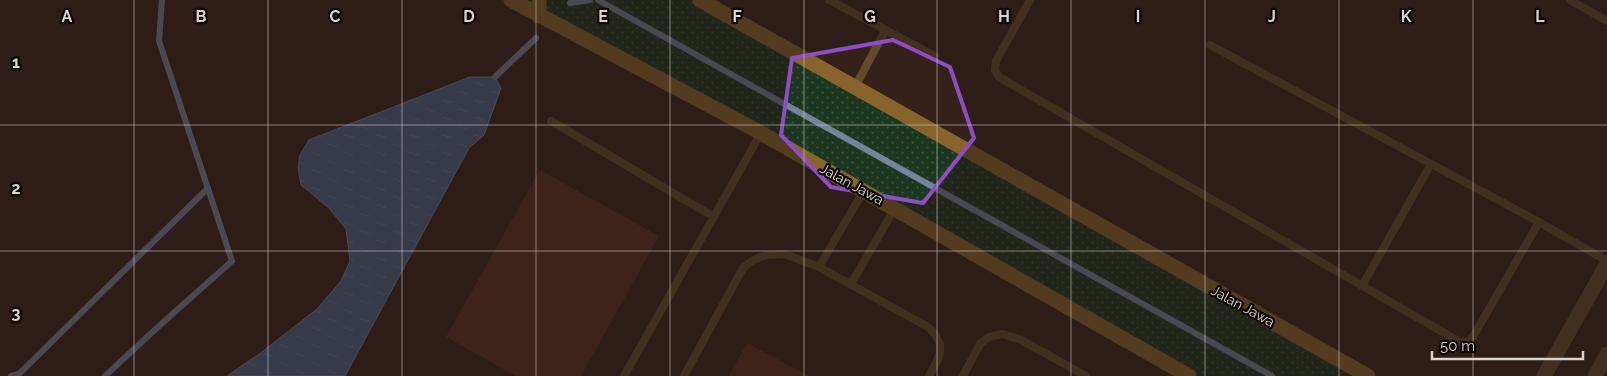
<svg xmlns="http://www.w3.org/2000/svg" width="1607" height="376" viewBox="0 0 1607 376" font-family="Raleway,sans-serif">
<style>
.built{fill:#35211a}
.grass{fill:url(#grass-dots)}
.water{fill:url(#water-ripples);stroke:#74849d}
.lines{fill:none;stroke-linecap:round;stroke-linejoin:round}
.stream{stroke:#74849d;stroke-width:6}
.building{fill:#592f1f}
.lane{stroke:#624b2a;stroke-width:8}
.street{stroke:#624b2a;stroke-width:15}
.secondary{stroke:#88642c;stroke-width:15}
.marked{fill:none;stroke:#8e4dc2;stroke-width:4;stroke-linejoin:round}
.grid{fill:none;stroke:#dcd3cf;stroke-width:1;stroke-opacity:0.55}
.labels{text-anchor:middle;dominant-baseline:central;stroke-width:4.5;stroke-linejoin:round;paint-order:stroke}
.street-label{font-size:14px;fill:#dcd3cf;stroke:#0c0705}
.grid-label{font-size:16px;text-anchor:middle;font-weight:bold;fill:#dcd3cf;stroke:#0c0705;stroke-width:4.5;stroke-linejoin:round;paint-order:stroke}
</style>
<defs>
<pattern id="grass-dots" width="8" height="8" patternUnits="userSpaceOnUse" patternTransform="scale(1.25)"><rect width="8" height="8" fill="#1c371f"/><path d="M2 2h.1M6 6h.1" fill="none" stroke="#3c533e" stroke-width="1.8" stroke-linecap="round"/></pattern>
<pattern id="water-ripples" width="26" height="14" patternUnits="userSpaceOnUse" patternTransform="scale(1.25)"><rect width="26" height="14" fill="#486287"/><path d="M2 4q2-2 4 0t4 0M15 11q2-2 4 0t4 0" fill="none" stroke="#627897"/></pattern>
</defs>
<rect width="100%" height="100%" fill="#281a16"/>
<rect class="built" x="0" y="0" width="1607" height="376"/>
<polygon class="grass" points="513,0 697,0 1368,376 1189,376"/>
<polygon class="water" points="470,77 495,77 501,88 484,135 469,148 345,376 227,376 262,352 317,309 341,281 350,261 346,229 329,208 301,185 298,168 300,155 309,140"/>
<g class="lines">
<g class="stream">
<polyline points="598,0 1272,376"/>
<polyline points="570,3 590,0"/>
<polyline points="495,77 536,38"/>
<polyline points="11,376 19,374 208,188"/>
<polyline points="105,376 159,326 232,261 159,41 162,0"/>
</g>
</g>
<g class="building">
<polygon points="540,170 659,236 581,376 516,376 446,337"/>
<polygon points="747,343 809,376 729,376"/>
</g>
<g class="lines">
<g class="lane">
<polyline points="829,0 935,56"/>
<polyline points="1030,0 996,61 995,70 999,77 1460,342 1468,342 1474,335 1539,222"/>
<polyline points="1570,0 1607,21"/>
<polyline points="1210,45 1539,222 1607,261"/>
<polyline points="855,87 885,31"/>
<polyline points="551,121 714,217"/>
<polyline points="819,267 864,190"/>
<polyline points="851,284 895,208"/>
<polyline points="1362,286 1431,164"/>
<polyline points="624,376 761,133"/>
<path d="M684,376L743,268L753,260L766,255L784,254L819,267L928,327C948,344 940,357 929,376"/>
<polyline points="963,376 980,344 989,337 1003,334 1021,340 1086,376"/>
</g>
<g class="street">
<polyline points="1544,376 1607,264"/>
<polyline points="1595,376 1607,354"/>
</g>
<g class="secondary">
<polyline points="511,0 761,133 1189,376"/>
<polyline points="539,0 539,16"/>
<polyline points="700,0 1368,376"/>
</g>
</g>
<path d="M0 0H1607V376H0ZM893,40L950,67L974,138L923,203L831,187L781,135L792,58Z" fill="#281a16" fill-opacity=".55" fill-rule="evenodd"/>
<path class="marked" d="M893,40L950,67L974,138L923,203L831,187L781,135L792,58Z"/>
<path class="grid" d="M134,0V376M268,0V376M402,0V376M536,0V376M670,0V376M804,0V376M937,0V376M1071,0V376M1205,0V376M1339,0V376M1473,0V376M0,125H1607M0,251H1607"/>
<g class="labels">
<g class="street-label">
<text transform="translate(852 184) rotate(29)">Jalan Jawa</text>
<text transform="translate(1243 306) rotate(29)">Jalan Jawa</text>
</g>
</g>
<g class="grid-label">
<text x="67" y="22">A</text>
<text x="201" y="22">B</text>
<text x="335" y="22">C</text>
<text x="469" y="22">D</text>
<text x="603" y="22">E</text>
<text x="737" y="22">F</text>
<text x="870" y="22">G</text>
<text x="1004" y="22">H</text>
<text x="1138" y="22">I</text>
<text x="1272" y="22">J</text>
<text x="1406" y="22">K</text>
<text x="1540" y="22">L</text>
<text x="16" y="68">1</text>
<text x="16" y="194">2</text>
<text x="16" y="319">3</text>
</g>
<path d="M1432 351v8h151v-8" fill="none" stroke="#dcd3cf" stroke-width="2.5"/>
<text x="1440" y="351" font-size="15" fill="#dcd3cf" stroke="#0c0705" stroke-width="4" paint-order="stroke">50 m</text>
</svg>
